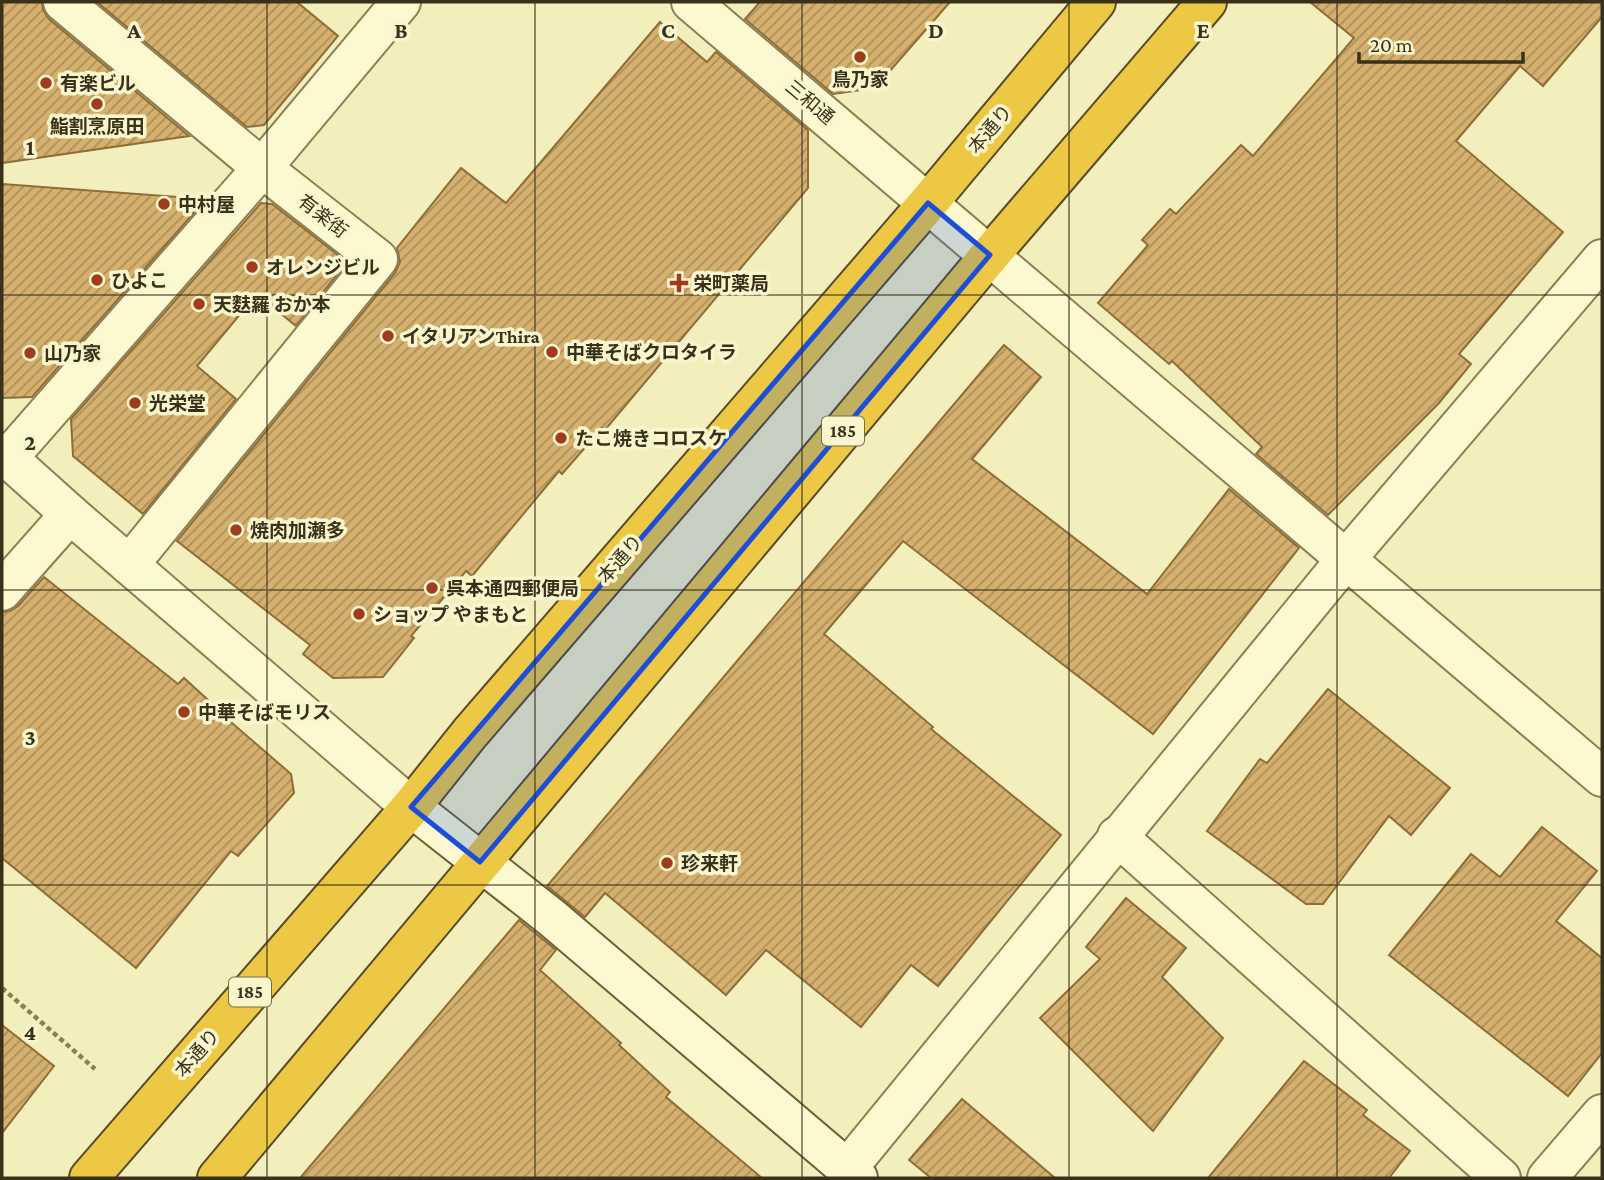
<svg xmlns="http://www.w3.org/2000/svg" width="1604" height="1180" viewBox="0 0 1604 1180" font-family="'Crimson Pro','Noto Sans JP',serif">
<style>
.building{fill:url(#building-hatch);stroke:#8e6d38;stroke-width:2}
.lines{fill:none;stroke-linecap:round;stroke-linejoin:round}
.street-casing{stroke:#8c7f54;stroke-width:42}
.secondary-casing{stroke:#6e5f38;stroke-width:42}
.highway-casing{stroke:#594b29;stroke-width:42}
.path{stroke:#8c7f54;stroke-width:4.5;stroke-dasharray:5 3.5;stroke-linecap:butt}
.street{stroke:#fcf9d1;stroke-width:38}
.secondary{stroke:#fcf9d1;stroke-width:38}
.highway{stroke:#ecc844;stroke-width:38}
.marked{fill:#1d4ed8;fill-opacity:0.2;stroke:#1d4ed8;stroke-width:5;stroke-linejoin:round}
.grid{fill:none;stroke:#3a311b;stroke-width:2;stroke-opacity:0.55}
.poi-dot{fill:#a13b1e;stroke:#f9f6ce;stroke-width:2.5}
.labels{text-anchor:middle;dominant-baseline:central;stroke-width:7;stroke-linejoin:round;paint-order:stroke}
.shield{fill:#f9f6ce;stroke:#736c51;stroke-width:2}
.shield-label{font-size:18px;font-weight:bold;fill:#3a311b}
.poi-label{font-size:19px;font-weight:bold;fill:#3a311b;stroke:#f9f6ce;text-anchor:start}
.street-label{font-size:19px;fill:#3a311b;stroke:#f9f6ce}
.grid-label{font-size:23px;text-anchor:middle;font-weight:bold;fill:#3a311b;stroke:#f9f6ce;stroke-width:7;stroke-linejoin:round;paint-order:stroke}
</style>
<defs>
<pattern id="building-hatch" width="6" height="6" patternUnits="userSpaceOnUse" patternTransform="scale(1.75)"><rect width="6" height="6" fill="#d5b06f"/><path d="M-1 1l2-2M0 6l6-6M5 7l2-2" fill="none" stroke="#ae905a"/></pattern>
</defs>
<rect width="100%" height="100%" fill="#f2efbd"/>
<g class="building">
<polygon points="2,2 42,2 43,10 49,19 189,136 2,163"/>
<polygon points="97,2 297,2 338,36 264,125 247,127"/>
<polygon points="760,2 950,2 875,88 833,94 745,19"/>
<polygon points="1310,2 1602,2 1602,17 1543,86 1520,66 1456,141 1563,232 1459,354 1471,364 1439,403 1328,515 1256,454 1262,447 1172,361 1169,364 1098,303 1148,245 1142,240 1170,209 1176,214 1241,145 1253,156 1354,38"/>
<polygon points="660,22 707,62 716,52 808,130 808,188 605,430 602,428 562,474 559,471 472,576 466,571 411,636 414,638 383,677 333,678 303,654 310,645 177,541 395,273 400,262 397,248 461,168 506,203"/>
<polygon points="2,184 206,199 32,397 2,398"/>
<polygon points="261,203 272,204 347,262 296,326 257,294 197,366 236,399 143,514 73,456 71,419"/>
<polygon points="1004,345 1041,377 972,459 1147,594 1229,489 1299,548 1153,734 903,541 824,634 933,727 931,729 1061,835 938,986 911,965 861,1027 766,950 726,995 605,893 585,917 547,886"/>
<polygon points="44,577 178,684 184,678 218,709 217,710 291,774 294,793 238,856 231,851 136,968 2,858 2,612 10,611 18,606"/>
<polygon points="1328,689 1450,788 1411,835 1389,816 1323,904 1306,904 1207,831 1260,759 1267,763"/>
<polygon points="1542,827 1597,871 1556,921 1602,958 1602,1053 1568,1096 1389,955 1471,854 1500,877"/>
<polygon points="1126,898 1186,948 1162,977 1223,1038 1153,1131 1040,1018 1100,959 1086,947"/>
<polygon points="519,920 556,950 540,970 621,1043 619,1045 670,1092 666,1097 762,1178 300,1178"/>
<polygon points="2,1025 54,1066 2,1133"/>
<polygon points="1304,1061 1367,1110 1363,1115 1410,1151 1389,1178 1208,1178"/>
<polygon points="962,1099 1055,1178 931,1178 909,1160"/>
</g>
<g class="lines">
<defs>
<g id="street">
<polyline points="63,2 262,168 378,259 129,565"/>
<polyline points="691,2 1602,777"/>
<polyline points="2,453 70,514 411,807"/>
<polyline points="8,458 262,168 401,2"/>
<polyline points="2,591 70,514"/>
<polyline points="1117,836 1501,1178"/>
<polyline points="847,1169 1347,558 1602,259"/>
<polyline points="1547,1178 1602,1114"/>
</g>
<polyline id="secondary" points="411,807 552,918 858,1178"/>
<g id="highway">
<polyline points="89,1178 411,807 470,733 928,203 1096,2"/>
<polyline points="217,1178 990,255 1207,2"/>
</g>
</defs>
<use href="#street" class="street-casing"/>
<use href="#secondary" class="secondary-casing"/>
<use href="#highway" class="highway-casing"/>
<polyline class="path" points="2,988 95,1069"/>
<use href="#street" class="street"/>
<use href="#secondary" class="secondary"/>
<use href="#highway" class="highway"/>
</g>
<path class="marked" d="M928,203L990,255L480,862L411,807Z"/>
<path class="grid" d="M267,2V1178M535,2V1178M802,2V1178M1069,2V1178M1337,2V1178M2,295H1602M2,590H1602M2,885H1602"/>
<g class="poi-dot">
<circle cx="860" cy="57" r="7"/>
<circle cx="46" cy="83" r="7"/>
<circle cx="97" cy="104" r="7"/>
<circle cx="164" cy="204" r="7"/>
<circle cx="252" cy="267" r="7"/>
<circle cx="97" cy="280" r="7"/>
<path d="M675.5 272.5h7v7h7v7h-7v7h-7v-7h-7v-7h7z"/>
<circle cx="199" cy="304" r="7"/>
<circle cx="388" cy="336" r="7"/>
<circle cx="552" cy="352" r="7"/>
<circle cx="30" cy="353" r="7"/>
<circle cx="135" cy="403" r="7"/>
<circle cx="561" cy="438" r="7"/>
<circle cx="236" cy="530" r="7"/>
<circle cx="432" cy="588" r="7"/>
<circle cx="359" cy="614" r="7"/>
<circle cx="184" cy="712" r="7"/>
<circle cx="667" cy="863" r="7"/>
</g>
<g class="labels">
<g class="shield">
<rect x="822" y="416.5" width="42" height="29" rx="5"/>
<rect x="229" y="977.5" width="42" height="29" rx="5"/>
</g>
<g class="shield-label">
<text x="843" y="431">185</text>
<text x="250" y="992">185</text>
</g>
<g class="poi-label">
<text x="860" y="79" text-anchor="middle">鳥乃家</text>
<text x="60" y="83">有楽ビル</text>
<text x="97" y="126" text-anchor="middle">鮨割烹原田</text>
<text x="178" y="204">中村屋</text>
<text x="266" y="267">オレンジビル</text>
<text x="111" y="280">ひよこ</text>
<text x="693" y="283">栄町薬局</text>
<text x="213" y="304">天麩羅 おか本</text>
<text x="402" y="336">イタリアンThira</text>
<text x="566" y="352">中華そばクロタイラ</text>
<text x="44" y="353">山乃家</text>
<text x="149" y="403">光栄堂</text>
<text x="575" y="438">たこ焼きコロスケ</text>
<text x="250" y="530">焼肉加瀬多</text>
<text x="446" y="588">呉本通四郵便局</text>
<text x="373" y="614">ショップ やまもと</text>
<text x="198" y="712">中華そばモリス</text>
<text x="681" y="863">珍来軒</text>
</g>
<g class="street-label">
<text transform="translate(810 102) rotate(40)">三和通</text>
<text transform="translate(990 129) rotate(-50)">本通り</text>
<text transform="translate(323 216) rotate(38)">有楽街</text>
<text transform="translate(620 559) rotate(-49)">本通り</text>
<text transform="translate(197 1053) rotate(-49)">本通り</text>
</g>
</g>
<g class="grid-label">
<text x="134" y="38">A</text>
<text x="401" y="38">B</text>
<text x="668" y="38">C</text>
<text x="936" y="38">D</text>
<text x="1203" y="38">E</text>
<text x="30" y="155">1</text>
<text x="30" y="450">2</text>
<text x="30" y="745">3</text>
<text x="30" y="1040">4</text>
</g>
<rect width="1604" height="1180" fill="none" stroke="#3a311b" stroke-width="7"/>
<path d="M1359 52v10h164v-10" fill="none" stroke="#3a311b" stroke-width="3.5"/>
<text x="1370" y="52" font-size="21" fill="#3a311b" stroke="#f9f6ce" stroke-width="5" paint-order="stroke">20 m</text>
</svg>
